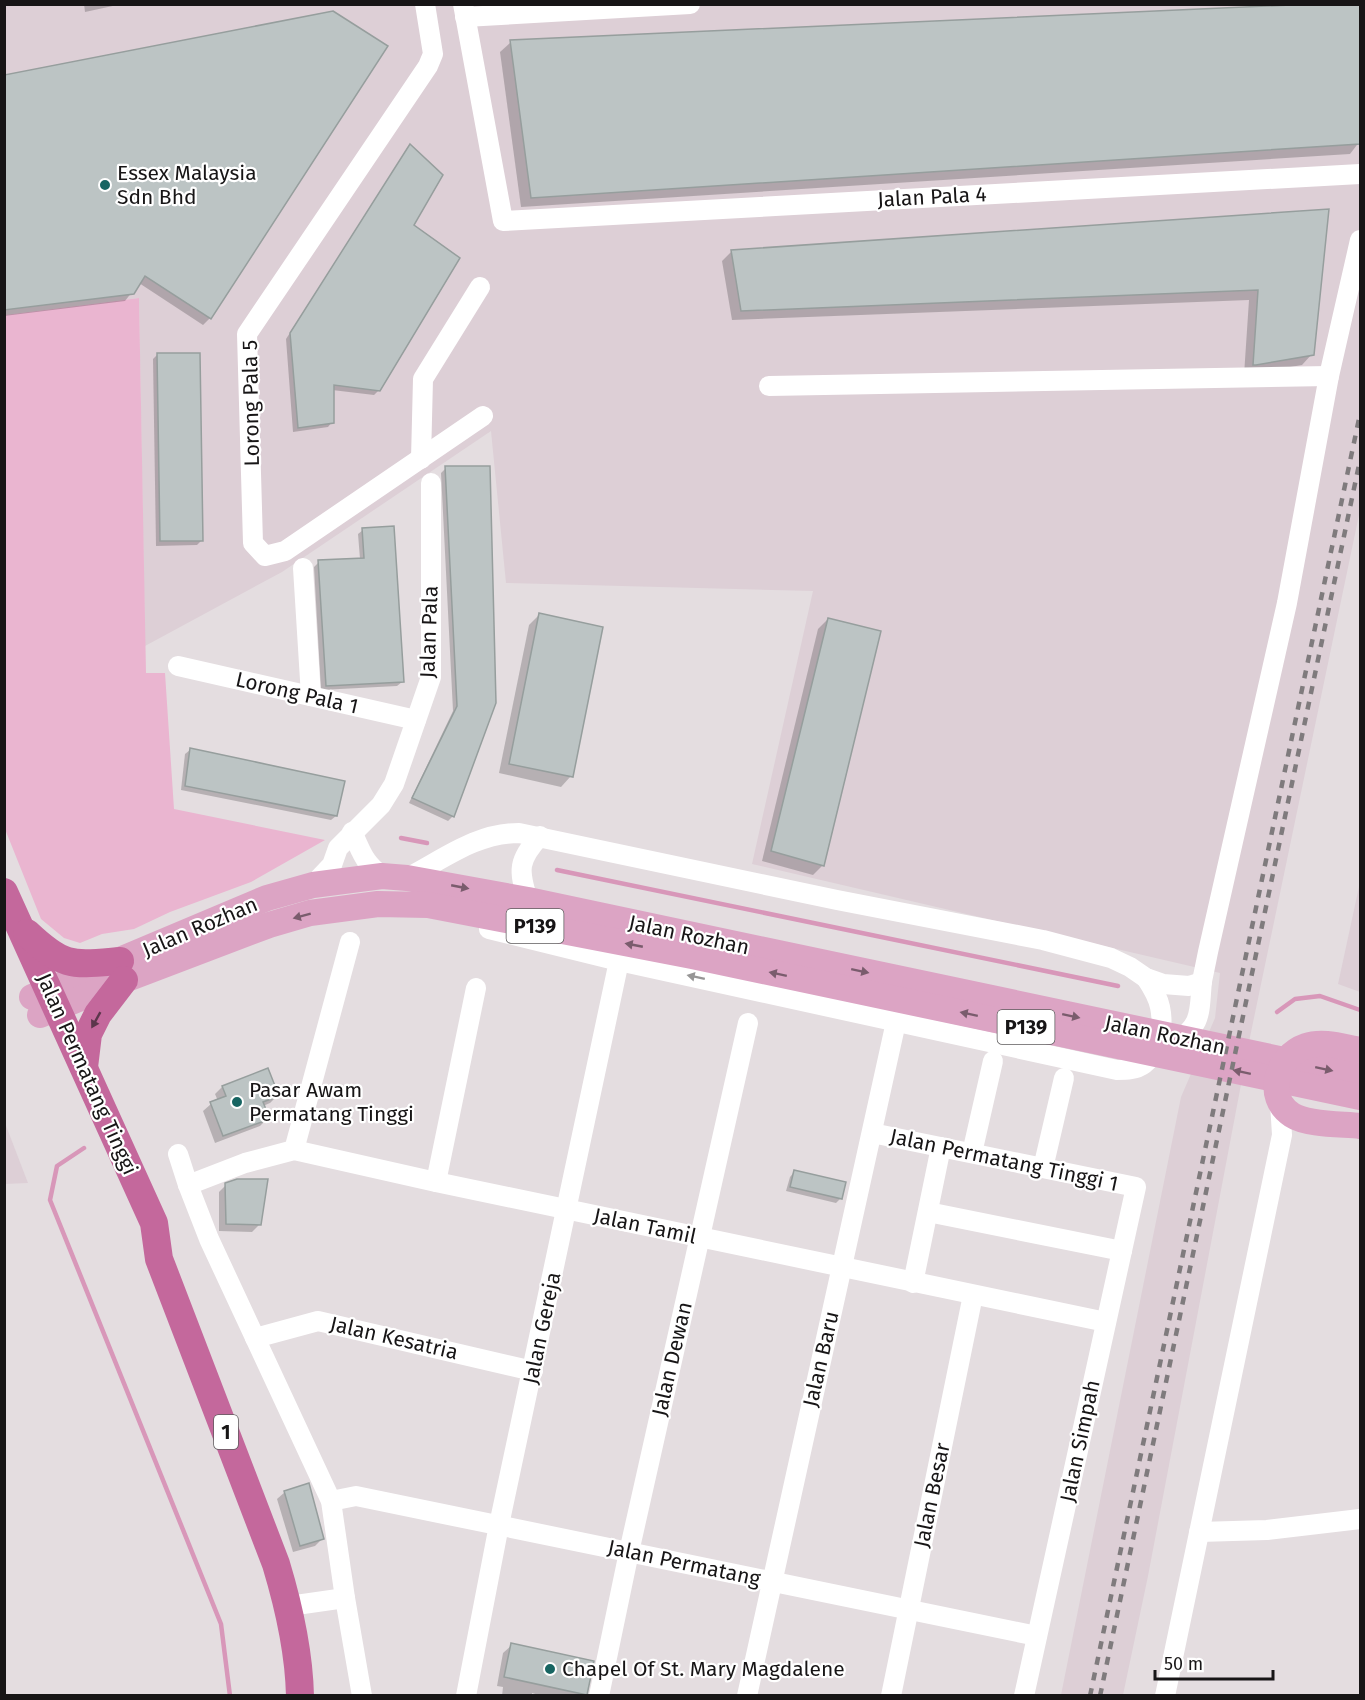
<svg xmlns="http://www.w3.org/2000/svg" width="1365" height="1700" viewBox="0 0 1365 1700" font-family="'Fira Sans',sans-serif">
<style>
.built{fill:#ddcfd6}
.green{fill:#eab5d0}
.shadow{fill:#0003}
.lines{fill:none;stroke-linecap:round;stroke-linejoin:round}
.stream{stroke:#d897b9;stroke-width:4.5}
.building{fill:#bcc4c4;stroke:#969e9d;stroke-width:1.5}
.minor{stroke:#fff;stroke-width:20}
.major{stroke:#dca4c4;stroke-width:26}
.highway{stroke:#c4689c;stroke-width:28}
.rail{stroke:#7f7b7d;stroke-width:4.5;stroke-dasharray:8 8;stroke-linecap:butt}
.oneway{fill:#7a5c6d}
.oneway2{fill:#979696}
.oneway3{fill:#5c364c}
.poi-dot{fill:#176562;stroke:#fff;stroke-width:2}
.labels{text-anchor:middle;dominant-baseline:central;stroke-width:4.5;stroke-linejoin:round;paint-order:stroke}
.shield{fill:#fff;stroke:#5d5b5c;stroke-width:1.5}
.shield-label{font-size:20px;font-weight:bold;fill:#171516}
.poi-label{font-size:21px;fill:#171516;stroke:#fff;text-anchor:start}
.street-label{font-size:21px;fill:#171516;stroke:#fff}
</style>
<rect width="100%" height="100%" fill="#e4dde0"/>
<g class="built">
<polygon points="4,5 1360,5 1360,510 1250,1037 1148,1576 1123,1695 1061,1695 1181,1097 1215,1018 1220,973 752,864 813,591 506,583 491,431 282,572 145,646 139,298 5,315"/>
<polygon points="1360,882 1360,992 1338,984"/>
<polygon points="4,1123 5,1123 28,1183 5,1184"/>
</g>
<polygon class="green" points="139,298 146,673 165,673 174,809 325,840 251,882 170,912 134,929 102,934 80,943 64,938 41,919 5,829 5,315"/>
<g class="shadow">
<polygon points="84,4 122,4 85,12"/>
<polygon points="1360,4 1360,141 1350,154 521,207 500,52 511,42"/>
<polygon points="4,77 210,318 203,325 139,283 125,301 4,316"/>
<polygon points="410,146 412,225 379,390 374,395 332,390 332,422 328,427 293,432 286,339"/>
<polygon points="1328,210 1312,354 1302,365 1244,375 1249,300 732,320 722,261 732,251"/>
<polygon points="157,355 202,540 197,545 156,546 153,359"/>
<polygon points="446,468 488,468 453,816 448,821 409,803 453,711 441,473"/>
<polygon points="363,530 402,682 397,686 321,690 314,567 319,562 360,559 358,534"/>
<polygon points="539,615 571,776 561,787 499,773 529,625"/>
<polygon points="828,619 823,865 813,875 762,861 818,629"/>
<polygon points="190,750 336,816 331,820 181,790 185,754"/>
<polygon points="267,1070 277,1096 270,1103 263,1106 268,1118 260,1126 215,1143 203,1111 211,1104 218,1101 215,1094 222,1087"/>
<polygon points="794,1172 841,1198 836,1203 786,1191 790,1177"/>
<polygon points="226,1185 260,1224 252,1232 219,1231 219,1192"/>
<polygon points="285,1492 323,1538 315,1546 293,1552 277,1499"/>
<polygon points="512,1645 586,1695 542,1696 532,1693 532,1696 502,1696 503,1687 497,1686 503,1653"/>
</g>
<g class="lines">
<g class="stream">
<polyline points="401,838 427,843"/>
<polyline points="557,870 1118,986"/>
<polyline points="1277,1012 1295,999 1320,996 1360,1010"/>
<polyline points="84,1148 57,1166 50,1200 221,1624 230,1696"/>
</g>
</g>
<g class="building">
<polygon points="1312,4 1360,4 1360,144 531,198 510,40"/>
<polygon points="333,11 388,46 211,319 145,276 134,294 4,310 4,75"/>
<polygon points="410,144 443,175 414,225 460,258 380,391 334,385 334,423 298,428 290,333"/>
<polygon points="1329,209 1314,355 1256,365 1253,365 1258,290 741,311 731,250"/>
<polygon points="157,353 200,353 203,541 160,541"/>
<polygon points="445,466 490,466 496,703 454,817 412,798 457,706"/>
<polygon points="394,526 404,682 326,686 318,560 364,558 362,528"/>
<polygon points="539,613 603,627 573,777 509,764"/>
<polygon points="828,618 881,631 824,866 771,851"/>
<polygon points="190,748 345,781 337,816 185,786"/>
<polygon points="268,1068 279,1096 263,1102 270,1119 223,1136 210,1102 226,1096 222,1086"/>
<polygon points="794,1170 846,1182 842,1199 790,1187"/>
<polygon points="237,1179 268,1179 261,1225 226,1224 225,1183"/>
<polygon points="309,1483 324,1539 300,1546 284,1491"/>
<polygon points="511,1643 594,1661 587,1695 504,1677"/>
</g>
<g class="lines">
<g class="minor">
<polyline points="425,4 433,54 428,66 247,334 253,543 265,556 285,551 483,416"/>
<polyline points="463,4 503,221 1360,174"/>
<polyline points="465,17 690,4"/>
<polyline points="769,386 1329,376"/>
<polyline points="421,459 423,379 480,287"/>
<polyline points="303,568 311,696"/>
<polyline points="178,666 416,720"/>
<path d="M352,832C362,852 363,862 382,876"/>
<path d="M407,878C444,859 476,833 519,833L837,900L1043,940L1111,958L1130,967L1146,978L1163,984L1189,986L1202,982"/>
<polyline points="313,885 332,865 338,848 381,805 394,784 431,677 431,483"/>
<path d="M528,900C518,870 518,860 540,836"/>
<path d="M489,929L619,961L1117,1070C1126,1070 1136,1070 1144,1064C1160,1052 1164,1026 1160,1007C1158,997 1152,987 1146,978"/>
<path d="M1174,1043C1203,1026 1199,1011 1202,981C1204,972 1206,962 1208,952L1287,603L1329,376L1360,240"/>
<polyline points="872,1133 1136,1187 1024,1696"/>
<polyline points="294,1150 350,942"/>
<polyline points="972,1153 993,1061"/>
<polyline points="178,1154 188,1185 209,1239 331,1501 345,1598 362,1696"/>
<polyline points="1043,1168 1064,1078"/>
<polyline points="436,1182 476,988"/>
<polyline points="188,1185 245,1163 294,1150 436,1182 1106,1322"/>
<polyline points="928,1212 1122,1251"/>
<polyline points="913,1283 941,1147"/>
<polyline points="255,1338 318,1321 533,1371"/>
<polyline points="331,1501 356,1496 1037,1636"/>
<polyline points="1199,1532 1267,1530 1360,1519"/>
<polyline points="289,1606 345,1598"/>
<polyline points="466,1696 499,1525 619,961"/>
<polyline points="599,1696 629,1552 748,1023"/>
<polyline points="747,1696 896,1022"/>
<polyline points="891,1696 973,1295"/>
<polyline points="1165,1696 1282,1135 1280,1103"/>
</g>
<g class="major">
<polyline points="32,997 267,898 313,885 382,876 407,878 528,900 1360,1076"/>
<polyline points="40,1015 124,980 269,925 310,913 378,904 428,905 692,956 1360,1097"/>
<path d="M1360,1050C1343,1047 1323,1040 1306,1046C1277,1056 1264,1097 1292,1115C1307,1125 1343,1124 1360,1126"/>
</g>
<g class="highway">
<path d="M4,892L154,1223L159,1259L276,1564C289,1607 299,1651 300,1696"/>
<path d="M27,933C64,968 72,965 120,961"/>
<polyline points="84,1067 88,1034 98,1014 124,980"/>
</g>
<g class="rail">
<polyline points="1090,1696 1360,414"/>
<polyline points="1100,1696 1360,460"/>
</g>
</g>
<defs><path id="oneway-solid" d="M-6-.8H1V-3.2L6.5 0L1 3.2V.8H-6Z" transform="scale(1.5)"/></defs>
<g class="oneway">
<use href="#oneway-solid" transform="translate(460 887) rotate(11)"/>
<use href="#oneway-solid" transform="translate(302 916) rotate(165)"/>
<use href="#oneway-solid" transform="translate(634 945) rotate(-169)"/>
<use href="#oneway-solid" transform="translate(860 971) rotate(12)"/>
<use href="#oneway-solid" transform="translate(778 974) rotate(-168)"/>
<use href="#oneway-solid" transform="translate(969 1014) rotate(-168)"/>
<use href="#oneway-solid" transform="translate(1071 1016) rotate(12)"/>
<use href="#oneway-solid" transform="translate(1324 1069) rotate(12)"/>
<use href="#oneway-solid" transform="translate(1242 1072) rotate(-168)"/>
</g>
<use class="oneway2" href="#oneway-solid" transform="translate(696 977) rotate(-168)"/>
<use class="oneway3" href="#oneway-solid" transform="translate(96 1020) rotate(119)"/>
<g class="poi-dot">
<circle cx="105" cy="185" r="6"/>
<circle cx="237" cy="1102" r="6"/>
<circle cx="550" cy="1669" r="6"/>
</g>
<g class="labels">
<g class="shield">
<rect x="506.5" y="909" width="57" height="34" rx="4.5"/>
<rect x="997.5" y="1010" width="57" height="34" rx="4.5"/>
<rect x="214" y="1415" width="24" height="34" rx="4.5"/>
</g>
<g class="shield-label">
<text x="535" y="926">P139</text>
<text x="1026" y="1027">P139</text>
<text x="226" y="1432">1</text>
</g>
<g class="poi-label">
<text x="117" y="173">Essex Malaysia<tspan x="117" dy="24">Sdn Bhd</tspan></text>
<text x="249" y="1090">Pasar Awam<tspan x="249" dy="24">Permatang Tinggi</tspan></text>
<text x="562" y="1669">Chapel Of St. Mary Magdalene</text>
</g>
<g class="street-label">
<text transform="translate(932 197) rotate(-3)">Jalan Pala 4</text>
<text transform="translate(251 403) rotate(-91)">Lorong Pala 5</text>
<text transform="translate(429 632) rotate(-88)">Jalan Pala</text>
<text transform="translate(297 693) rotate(13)">Lorong Pala 1</text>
<text transform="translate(200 927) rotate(-23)">Jalan Rozhan</text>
<text transform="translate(689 935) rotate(12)">Jalan Rozhan</text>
<text transform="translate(1165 1035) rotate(12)">Jalan Rozhan</text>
<text transform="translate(87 1074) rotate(66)">Jalan Permatang Tinggi</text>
<text transform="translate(1004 1160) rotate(12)">Jalan Permatang Tinggi 1</text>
<text transform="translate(645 1226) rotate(12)">Jalan Tamil</text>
<text transform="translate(542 1328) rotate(-78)">Jalan Gereja</text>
<text transform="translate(394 1338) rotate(13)">Jalan Kesatria</text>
<text transform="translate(672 1359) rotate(-77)">Jalan Dewan</text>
<text transform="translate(821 1359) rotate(-77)">Jalan Baru</text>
<text transform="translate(1080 1441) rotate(-78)">Jalan Simpah</text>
<text transform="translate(932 1495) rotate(-78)">Jalan Besar</text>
<text transform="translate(684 1563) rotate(12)">Jalan Permatang</text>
</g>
</g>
<rect width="1365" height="1700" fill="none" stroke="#171516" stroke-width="12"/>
<path d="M1155 1670v9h118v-9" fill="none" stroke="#171516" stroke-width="3"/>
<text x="1164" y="1670" font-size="18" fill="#171516" stroke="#ffffff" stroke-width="4.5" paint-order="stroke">50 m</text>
</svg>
